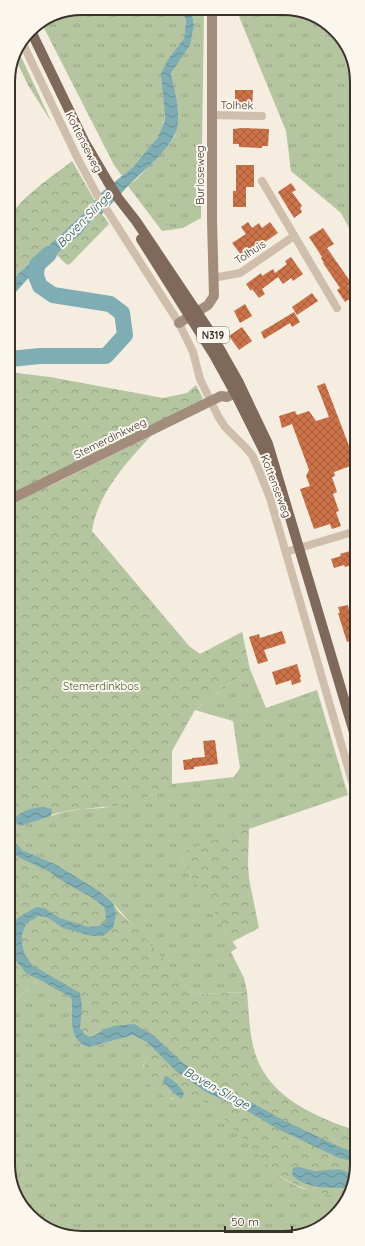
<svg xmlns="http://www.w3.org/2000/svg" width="365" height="1246" viewBox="0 0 365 1246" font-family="Quicksand,sans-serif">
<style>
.grass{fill:url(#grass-tufts)}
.forest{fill:url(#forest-crowns)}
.water{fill:url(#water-waves)}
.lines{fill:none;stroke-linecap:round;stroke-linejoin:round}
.river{stroke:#7eadb3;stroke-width:16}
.building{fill:url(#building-cross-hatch)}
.street{stroke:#cebeab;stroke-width:8}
.secondary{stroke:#a28d7c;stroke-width:10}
.primary{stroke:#7e695b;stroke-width:10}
.labels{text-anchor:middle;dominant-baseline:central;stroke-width:4;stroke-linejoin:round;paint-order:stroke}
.shield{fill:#fbf6ee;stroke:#756c66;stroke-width:1}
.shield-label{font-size:10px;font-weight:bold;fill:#3b312b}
.street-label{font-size:11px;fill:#3b312b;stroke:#fbf6ee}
.park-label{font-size:11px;fill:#475b2d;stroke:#fbf6ee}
.water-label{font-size:12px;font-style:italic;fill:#1d565f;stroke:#fbf6ee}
.rim{fill:none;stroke:#3b312b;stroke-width:2}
</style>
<defs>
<pattern id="grass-tufts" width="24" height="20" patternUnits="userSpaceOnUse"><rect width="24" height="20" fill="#b5c59f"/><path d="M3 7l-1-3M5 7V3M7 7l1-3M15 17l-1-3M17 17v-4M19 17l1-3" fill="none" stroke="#94a182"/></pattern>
<pattern id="forest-crowns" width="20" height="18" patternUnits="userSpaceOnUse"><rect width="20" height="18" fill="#b5c59f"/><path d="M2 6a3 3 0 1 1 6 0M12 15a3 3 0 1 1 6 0" fill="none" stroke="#94a182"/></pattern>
<pattern id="water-waves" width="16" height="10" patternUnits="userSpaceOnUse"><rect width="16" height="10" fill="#7eadb3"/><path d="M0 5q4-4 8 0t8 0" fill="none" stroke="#688d92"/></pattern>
<pattern id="building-cross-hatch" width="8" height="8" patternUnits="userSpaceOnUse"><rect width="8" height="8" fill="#cb7248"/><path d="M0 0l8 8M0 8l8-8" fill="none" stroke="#a65e3c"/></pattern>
</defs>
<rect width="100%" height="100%" fill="#f4ede0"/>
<g class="grass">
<polygon points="82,8 179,9 186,20 184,38 168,59 165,100 165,114 162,131 151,146 133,167 122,176 114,165 41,22 54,14"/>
<polygon points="191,9 204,9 201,218 183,228 162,231 128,186 138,178 169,143 175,136 178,113 171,73 194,25"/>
<polygon points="236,9 298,9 335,30 356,68 356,241 341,213 291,171 286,131"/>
<polygon points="19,53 24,63 52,123 28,85 16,60"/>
<path d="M250,669L266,708L317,690L348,795L179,853C186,870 198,885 208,901C218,916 226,934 237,948L231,952L244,978L247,992L193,994L113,903L99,891L55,864L22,850L9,835V831L19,826L64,812L82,809L103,808L148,797L172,784L234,777L240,768L233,721L195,710Z"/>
<path d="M38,979L70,997L72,1000C72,1017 68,1042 89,1047L132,1035L148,1043L154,1049L143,1066L171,1099H197L210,1103L232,1125L274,1172L285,1180L301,1188L345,1198L338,1213L297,1237H67L30,1216L9,1178V1007Z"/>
</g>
<g class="forest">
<path d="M72,161L95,201L86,211L18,274L8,287V220C19,198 53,176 72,161Z"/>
<polygon points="97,213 102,214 109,224 69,265 66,264 56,254 82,233"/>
<polygon points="8,372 50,377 163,398 187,393 196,385 203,398 199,403 9,497"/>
<path d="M151,436C126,463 98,493 92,531L189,646L200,654L242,632L250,669L195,710L172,751V784C164,788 157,793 148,797C130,806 102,807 82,809C58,811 31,820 9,831V503L56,483Z"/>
<polygon points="249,828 248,864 249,879 259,928 232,942 207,900 193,879 178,853"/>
<path d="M9,835L22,850L55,864L99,891L113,903L119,912L138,930L193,994L247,992C249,1012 249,1034 255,1053C269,1098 316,1117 357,1131V1169L345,1198C317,1193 297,1189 274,1172L212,1105C198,1097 185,1102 170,1098C156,1095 143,1083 144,1068C144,1062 150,1054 153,1049L148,1043L132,1035L89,1047C69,1042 72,1017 72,1000L70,997L38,979L9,1007Z"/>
</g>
<g class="water">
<path d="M179,9H191L194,25L190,45L171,73C174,90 181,111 177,128C173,147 141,173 127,187C119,196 110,205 102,214L97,213L82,233L33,273L14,294L8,302V287L18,274L86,211L102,192L133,167L158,137L164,123L165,114L161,74L168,59L184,38L186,20Z"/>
<path d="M43,807L52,809L51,816L20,826L15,821V818C22,810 33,808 43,807Z"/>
<path d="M9,835L22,850L55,864L99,891L113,903L116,915L113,928L103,936H92L63,928L47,917L38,916L26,924L22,934V944L25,955L32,965L80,993L82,1007L80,1028L84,1034L90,1037L94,1036L103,1030L113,1026L134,1024L154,1036L184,1064L211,1084L251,1102L283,1120L342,1148L357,1153V1162L339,1158L278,1129L247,1111L206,1092L177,1072L148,1043L133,1035L89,1047C68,1042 72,1017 72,1000L70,997L38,979L27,974L16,961L12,946V932L17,918L36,907L44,908L60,918L89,927L99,926L105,922L106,915L104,907L91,897L65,883L50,872L18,857L9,849Z"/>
<path d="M166,1076C174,1080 179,1086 184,1093L182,1099L175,1094L163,1082L164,1077Z"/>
<path d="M296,1167C303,1167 308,1170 315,1171C329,1171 342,1165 353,1177L349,1187L347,1188C330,1188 305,1189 292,1175L293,1168Z"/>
</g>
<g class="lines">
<polyline class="river" points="8,361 10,359 40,356 106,356 125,335 122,313 110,304 53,295 40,286 36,276 37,265 49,254"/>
</g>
<g class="building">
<polygon points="235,90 253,90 252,110 235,109"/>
<polygon points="242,128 269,129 268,146 262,146 262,148 239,147 239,144 233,144 233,129"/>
<polygon points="236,165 254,165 254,187 246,187 246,207 233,207 233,191 236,191"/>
<polygon points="291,183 296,190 292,192 302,206 300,208 302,212 294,218 278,192"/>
<polygon points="248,222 252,228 259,223 262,228 270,222 278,233 259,246 258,245 242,256 232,243 246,234 241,227"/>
<polygon points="323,228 334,244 327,248 352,284 348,286 355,295 345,302 337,290 340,288 323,263 324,263 321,258 322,257 309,237"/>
<polygon points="291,257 303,274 293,281 291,278 283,284 278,277 262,289 265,294 259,298 252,289 251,291 246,284 261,273 262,276 273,269 275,273 287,264 285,261"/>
<polygon points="312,293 318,301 297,315 292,307"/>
<polygon points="245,304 252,316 240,323 234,311"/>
<polygon points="294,312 300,322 292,327 290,323 264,339 261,332"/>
<polygon points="242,327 252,341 239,350 229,336"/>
<polygon points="325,383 356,464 334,472 335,476 332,477 337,492 333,494 339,511 336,512 341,526 332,529 330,524 314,529 300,489 310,486 306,476 309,470 292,424 282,428 279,416 295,411 297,415 309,411 316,421 329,417 317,386"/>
<polygon points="350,551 351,554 356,553 356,564 345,567 344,565 334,568 331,559 341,556 340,554"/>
<polygon points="348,605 349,610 356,608 356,639 347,642 338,613 340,613 338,607"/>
<polygon points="282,631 286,643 264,650 268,661 258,664 249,637 259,634 260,638"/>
<polygon points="297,664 301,677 300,677 301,682 292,685 291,680 276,685 272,672"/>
<polygon points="215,740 218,764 194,767 194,769 184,770 183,760 192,759 192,758 205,757 203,741"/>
</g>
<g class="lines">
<g class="street">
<polyline points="23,44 77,157 96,193 179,323 193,352 200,379 218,416 225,427 244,446 252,455 258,468 270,498 356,795"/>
<polyline points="211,115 262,116"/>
<polyline points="262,181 337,308"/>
<polyline points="213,278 240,273 294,236"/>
<polyline points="286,552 356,531"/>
</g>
<g class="secondary">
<polyline points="179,323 208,305 214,296 212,220 212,9"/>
<polyline points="9,500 221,396 227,397 242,390"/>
</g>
<g class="primary">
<polyline points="30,29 84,141 108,182 118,198 136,221 209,330 238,381 268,444 356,739"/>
<polyline points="141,239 214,355 235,393 267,457"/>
</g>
</g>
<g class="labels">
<rect class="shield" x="197" y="327" width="32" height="16" rx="3"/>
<g class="shield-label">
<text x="213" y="335">N319</text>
</g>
<g class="street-label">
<text transform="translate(237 105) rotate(1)">Tolhek</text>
<text transform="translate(84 142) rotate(63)">Kottenseweg</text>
<text transform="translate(200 175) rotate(-90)">Burloseweg</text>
<text transform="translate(250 252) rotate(-33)">Tolhuis</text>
<text transform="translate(110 438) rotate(-26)">Stemerdinkweg</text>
<text transform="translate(276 486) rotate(69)">Kottenseweg</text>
</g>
<g class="park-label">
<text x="101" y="686">Stemerdinkbos</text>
</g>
<g class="water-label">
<text transform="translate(84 219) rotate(-46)">Boven-Slinge</text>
<text transform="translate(217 1088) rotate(29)">Boven-Slinge</text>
</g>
</g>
<path d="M0 0H365V1246H0ZM82 15H283A67 67 0 0 1 350 82V1164A67 67 0 0 1 283 1231H82A67 67 0 0 1 15 1164V82A67 67 0 0 1 82 15Z" fill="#fbf6ee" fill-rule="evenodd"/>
<path class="rim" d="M82 15H283A67 67 0 0 1 350 82V1164A67 67 0 0 1 283 1231H82A67 67 0 0 1 15 1164V82A67 67 0 0 1 82 15Z"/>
<path d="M225 1226v6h67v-6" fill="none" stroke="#3b312b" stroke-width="2"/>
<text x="231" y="1226" font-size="12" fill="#3b312b" stroke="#fbf6ee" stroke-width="3" paint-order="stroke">50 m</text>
</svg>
